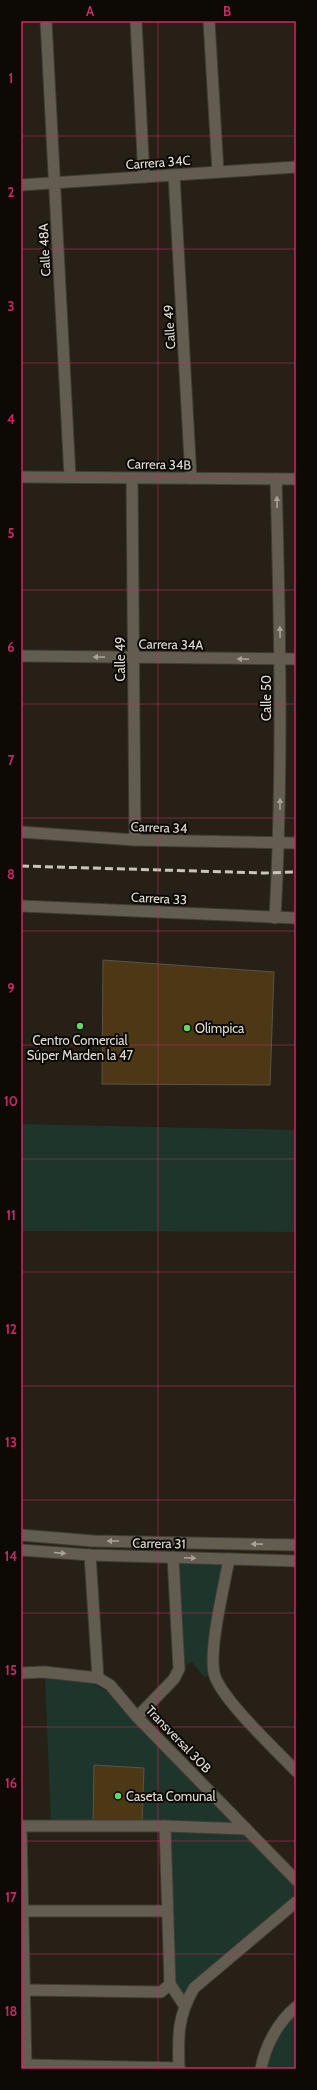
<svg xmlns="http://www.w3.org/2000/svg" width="317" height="2090" viewBox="0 0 317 2090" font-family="Cabin,sans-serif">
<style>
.green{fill:#1d352a}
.building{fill:#4c3814;stroke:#5b5448}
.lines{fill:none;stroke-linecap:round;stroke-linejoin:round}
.pedestrian-casing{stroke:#413c35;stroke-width:13}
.minor-casing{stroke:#413c35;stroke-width:13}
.tertiary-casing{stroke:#413c35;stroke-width:13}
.pedestrian{stroke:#635c50;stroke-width:11}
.minor{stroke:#635c50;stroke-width:11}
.tertiary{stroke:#635c50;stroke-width:11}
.rail{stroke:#c9c5bd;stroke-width:3;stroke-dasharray:8 4;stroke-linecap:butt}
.oneway{fill:#a8a299}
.grid{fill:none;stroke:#c52c67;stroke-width:1;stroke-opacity:0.55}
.poi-dot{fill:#64d467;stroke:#0d0a06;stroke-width:1.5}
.labels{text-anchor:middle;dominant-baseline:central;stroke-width:4;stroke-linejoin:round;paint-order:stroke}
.street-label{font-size:13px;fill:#e0dcd5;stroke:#0d0a06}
.poi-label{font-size:13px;fill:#e0dcd5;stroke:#0d0a06;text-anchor:start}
.neatline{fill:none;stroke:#c52c67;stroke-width:1.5}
.grid-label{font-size:13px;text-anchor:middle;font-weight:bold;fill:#c52c67}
</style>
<rect width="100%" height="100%" fill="#262016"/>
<g class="green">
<polygon points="21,1124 296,1130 296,1232 21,1231"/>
<polygon points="173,1557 229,1559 214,1674 204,1677 192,1662 179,1669"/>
<polygon points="45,1676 90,1682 120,1699 243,1827 51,1824"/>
<polygon points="167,1828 246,1830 296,1883 296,1899 183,2000 172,1983"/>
<polygon points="296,2007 296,2069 261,2069 264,2052"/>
</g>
<g class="building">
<polygon points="103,960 274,972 270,1085 102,1084"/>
<polygon points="94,1765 144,1768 142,1825 93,1824"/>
</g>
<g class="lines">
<defs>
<g id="pedestrian">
<polyline points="90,1555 98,1678"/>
<polyline points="165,1826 170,1984 184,2005"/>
<polyline points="23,1911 167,1911"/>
<polyline points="24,1990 161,1992 170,1984"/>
<polyline points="26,2065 179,2068"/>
</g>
<g id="minor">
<polyline points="46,21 70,477"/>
<polyline points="136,21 144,177"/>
<polyline points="209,21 218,172"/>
<polyline points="174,175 191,478"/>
<polyline points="21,185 296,167"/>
<polyline points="21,477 296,479"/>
<polyline points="132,478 135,840"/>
<polyline points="21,656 296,659"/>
<polyline points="21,832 135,840 296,843"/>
<polyline points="21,906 296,918"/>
<path d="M275,918C283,772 280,625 276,479"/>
<path d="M229,1559C224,1587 209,1647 214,1673C219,1697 277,1751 296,1771"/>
<polyline points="21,1673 44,1672 98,1678 110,1685 137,1717 296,1880"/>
<polyline points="137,1717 174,1679 179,1669 173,1557"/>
<polyline points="26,2069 21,1826 165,1826 246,1829"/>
<path d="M179,2069C178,2037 177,2017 194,1988L296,1902"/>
<path d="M261,2069C265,2046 278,2022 296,2007"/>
</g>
<g id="tertiary">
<polyline points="21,1535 93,1541 296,1545"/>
<polyline points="21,1550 90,1555 296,1561"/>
</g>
</defs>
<use href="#pedestrian" class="pedestrian-casing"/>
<use href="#minor" class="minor-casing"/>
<use href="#tertiary" class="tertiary-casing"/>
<use href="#pedestrian" class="pedestrian"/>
<use href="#minor" class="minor"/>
<use href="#tertiary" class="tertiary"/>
<polyline class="rail" points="21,866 265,873 296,872"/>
</g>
<defs><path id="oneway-solid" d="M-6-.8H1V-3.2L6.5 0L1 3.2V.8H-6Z"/></defs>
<g class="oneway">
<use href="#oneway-solid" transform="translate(277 502) rotate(-91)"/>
<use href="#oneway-solid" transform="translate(280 632) rotate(-91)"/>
<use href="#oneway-solid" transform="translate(99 657) rotate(-179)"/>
<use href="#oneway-solid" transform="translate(243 659) rotate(-179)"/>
<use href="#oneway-solid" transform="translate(280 804) rotate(-90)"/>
<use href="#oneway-solid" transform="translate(113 1541) rotate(-180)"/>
<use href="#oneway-solid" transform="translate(257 1544) rotate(-179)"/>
<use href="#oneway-solid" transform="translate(60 1553) rotate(5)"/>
<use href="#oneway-solid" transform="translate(190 1558) rotate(2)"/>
</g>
<path class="grid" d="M158,21V2069M21,136H296M21,249H296M21,363H296M21,477H296M21,590H296M21,704H296M21,818H296M21,931H296M21,1045H296M21,1159H296M21,1272H296M21,1386H296M21,1500H296M21,1613H296M21,1727H296M21,1841H296M21,1954H296"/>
<g class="poi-dot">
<circle cx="80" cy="1026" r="4"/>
<circle cx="187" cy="1028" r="4"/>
<circle cx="118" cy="1796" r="4"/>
</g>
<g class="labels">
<g class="street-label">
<text transform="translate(158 162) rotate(-4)">Carrera 34C</text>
<text transform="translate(44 250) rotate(-93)">Calle 48A</text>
<text transform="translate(169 327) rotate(-93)">Calle 49</text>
<text transform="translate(159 464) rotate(1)">Carrera 34B</text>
<text transform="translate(171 644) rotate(1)">Carrera 34A</text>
<text transform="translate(120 659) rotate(-90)">Calle 49</text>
<text transform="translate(266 698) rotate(-90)">Calle 50</text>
<text transform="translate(159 827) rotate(2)">Carrera 34</text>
<text transform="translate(159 898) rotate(3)">Carrera 33</text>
<text transform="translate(159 1543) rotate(1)">Carrera 31</text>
<text transform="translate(179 1739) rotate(46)">Transversal 30B</text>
</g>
<g class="poi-label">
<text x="195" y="1028">Olímpica</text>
<text x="80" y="1040" text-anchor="middle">Centro Comercial<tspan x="80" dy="15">Súper Marden la 47</tspan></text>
<text x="126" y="1796">Caseta Comunal</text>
</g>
</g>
<rect width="317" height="2090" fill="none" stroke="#0d0a06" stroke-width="44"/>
<rect x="22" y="22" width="273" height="2046" class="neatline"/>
<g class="grid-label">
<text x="90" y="16">A</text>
<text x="227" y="16">B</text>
<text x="11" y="83">1</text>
<text x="11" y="197">2</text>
<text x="11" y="311">3</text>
<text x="11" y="424">4</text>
<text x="11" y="538">5</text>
<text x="11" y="652">6</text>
<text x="11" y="765">7</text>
<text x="11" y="879">8</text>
<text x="11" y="993">9</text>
<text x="11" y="1106">10</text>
<text x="11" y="1220">11</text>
<text x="11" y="1334">12</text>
<text x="11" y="1447">13</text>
<text x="11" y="1561">14</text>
<text x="11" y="1675">15</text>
<text x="11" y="1788">16</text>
<text x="11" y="1902">17</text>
<text x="11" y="2016">18</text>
</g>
</svg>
